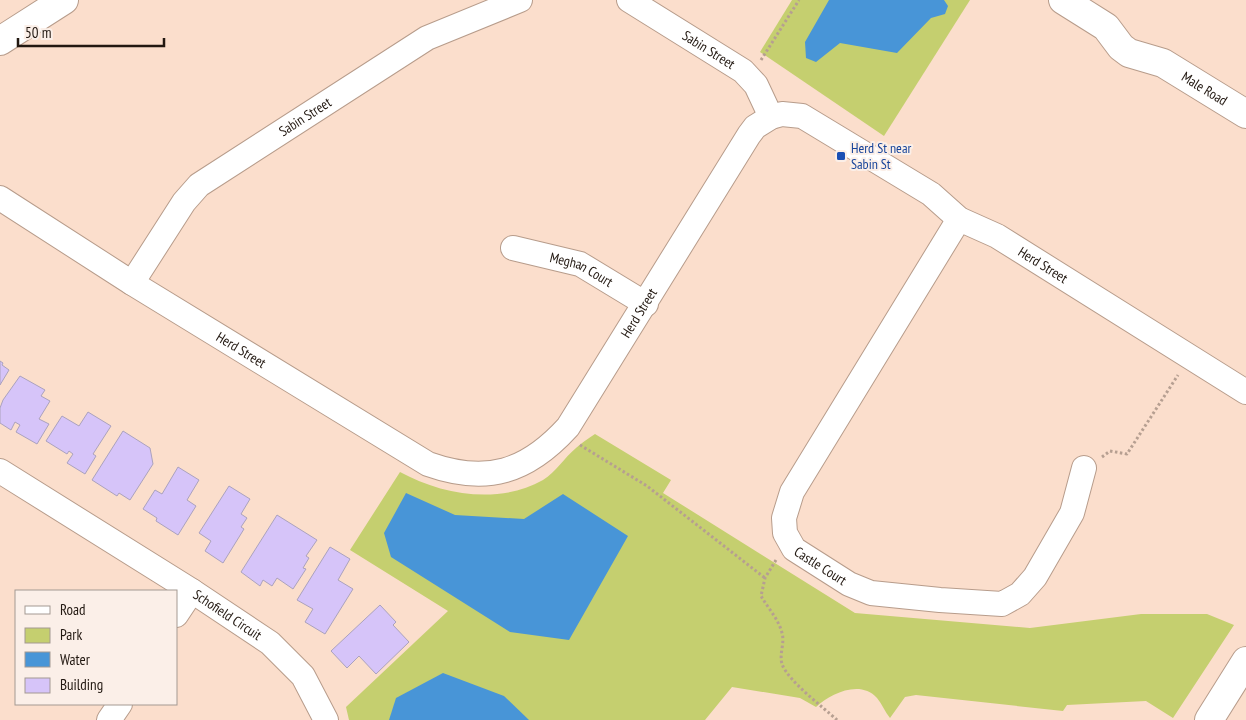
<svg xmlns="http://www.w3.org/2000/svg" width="1246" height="720" viewBox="0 0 1246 720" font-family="'PT Sans Narrow',sans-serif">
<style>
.green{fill:#c5cf6f}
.water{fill:#4895d7}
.building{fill:#d6c4f9;stroke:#aba2bd}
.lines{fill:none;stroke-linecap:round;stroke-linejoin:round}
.minor-casing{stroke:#b79c8b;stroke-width:26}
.tertiary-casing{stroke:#b79c8b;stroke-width:30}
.path{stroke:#b69f91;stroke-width:3;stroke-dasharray:2.5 2.5;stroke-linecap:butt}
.minor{stroke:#fff;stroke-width:24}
.tertiary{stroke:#fff;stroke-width:28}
.transit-dot{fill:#1a4fb4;stroke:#fbefe8;stroke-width:2}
.labels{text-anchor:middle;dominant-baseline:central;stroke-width:4;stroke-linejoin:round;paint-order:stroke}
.street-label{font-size:14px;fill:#221811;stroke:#fbefe8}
.transit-label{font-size:14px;fill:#164399;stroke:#fbefe8;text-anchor:start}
</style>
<rect width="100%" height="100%" fill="#fbdecc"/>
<g class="green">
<polygon points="792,0 970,0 884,136 760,52"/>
<path d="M595,434L671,480L663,493L855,613L1030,628L1141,614H1207L1234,625L1173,718L1146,701L1067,705L1063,711L916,695L905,697L890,718C885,712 882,704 877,698C860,679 830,694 816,707L800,698L732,687L705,720H349L346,707L448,611L350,550L400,472C442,495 499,505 543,480C556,472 564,458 576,448C581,443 588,439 595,434Z"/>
</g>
<g class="water">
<polygon points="829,0 944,0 948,6 945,14 931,18 897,53 840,43 816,62 806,58 805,42"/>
<polygon points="406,493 455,515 524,519 563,494 628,536 569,640 510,632 391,557 384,533"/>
<polygon points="443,673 504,696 529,720 389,720 396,698"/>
</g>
<g class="building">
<polygon points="0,361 3,363 2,365 9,370 0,385"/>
<polygon points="20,376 45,390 41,396 50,401 39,419 49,424 37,444 16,432 20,425 15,422 11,430 0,423 0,408 3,400"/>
<polygon points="88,412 111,426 93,454 96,456 85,474 67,463 73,454 69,451 67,454 46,441 62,416 79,426"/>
<polygon points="123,431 150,448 153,464 130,500 119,493 117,496 92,480"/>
<polygon points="178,467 199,480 187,500 196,506 178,535 156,521 157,518 143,509 155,490 162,494"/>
<polygon points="229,486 250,499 241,514 247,518 241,527 244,529 223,563 205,551 211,541 199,533"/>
<polygon points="277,515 317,540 306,556 309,558 303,568 306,569 293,589 277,578 272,586 263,580 260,586 241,572"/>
<polygon points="330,547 350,559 338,580 353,589 325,634 305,622 313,609 297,600"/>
<polygon points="380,605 396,622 393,625 409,642 376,674 359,656 347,668 331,651"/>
</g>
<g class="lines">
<defs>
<g id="minor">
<path id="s1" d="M629,0L743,71L756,85L771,117"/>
<path id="s2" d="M0,198L132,283L428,464C487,485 527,472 568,427L749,135L755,127L771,117L782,114L802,116L931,194L959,219L997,236L1246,392"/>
<path id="s3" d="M959,219L792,492L784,518L785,533L794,549L849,584L871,593L940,600L1002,604L1020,594L1035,577L1072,513L1084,468"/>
<path id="s4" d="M513,248L580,264L646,304"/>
<path id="s5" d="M132,283L184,202L199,185L427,38L520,0"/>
<path id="s6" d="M0,471L192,591L270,643L303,676L326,720"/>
<polyline points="176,615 192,591"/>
<polyline points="109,720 120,704"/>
</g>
<g id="tertiary">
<path id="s7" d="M1063,0L1106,27L1121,47L1129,53L1163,63L1246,114"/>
<polyline points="0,41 64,0"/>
<polyline points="1209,720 1246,661"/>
</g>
</defs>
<use href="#minor" class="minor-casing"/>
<use href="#tertiary" class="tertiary-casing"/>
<g class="path">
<polyline points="761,60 799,0"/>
<polyline points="580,445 647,486 765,578"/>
<polyline points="1102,457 1110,451 1127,454 1178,375"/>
<path d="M776,560L765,578L761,596C768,608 779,620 782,633C785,643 779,654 782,664C788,681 823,707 837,720"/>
</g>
<use href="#minor" class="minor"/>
<use href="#tertiary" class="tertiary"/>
</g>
<rect class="transit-dot" x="836" y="151" width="10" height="10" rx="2.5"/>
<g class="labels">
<g class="street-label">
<text stroke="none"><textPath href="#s1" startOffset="94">Sabin Street</textPath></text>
<text stroke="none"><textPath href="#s7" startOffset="170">Male Road</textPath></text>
<text stroke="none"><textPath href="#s5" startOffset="245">Sabin Street</textPath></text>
<text stroke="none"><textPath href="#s2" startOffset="1348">Herd Street</textPath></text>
<text stroke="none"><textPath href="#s4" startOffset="72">Meghan Court</textPath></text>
<text stroke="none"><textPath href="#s2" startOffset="794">Herd Street</textPath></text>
<text stroke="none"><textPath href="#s2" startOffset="285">Herd Street</textPath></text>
<text stroke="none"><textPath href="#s3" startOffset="412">Castle Court</textPath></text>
<text stroke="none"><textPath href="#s6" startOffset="269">Schofield Circuit</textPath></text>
</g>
<g class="transit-label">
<text x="851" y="148">Herd St near<tspan x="851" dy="16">Sabin St</tspan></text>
</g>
</g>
<rect x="15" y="590" width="162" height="115" fill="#fbefe8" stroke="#a49992"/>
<rect x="25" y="606" width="25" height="8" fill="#ffffff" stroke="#a49992"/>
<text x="60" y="615" font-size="15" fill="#221811">Road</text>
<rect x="25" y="628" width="25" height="15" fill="#c5cf6f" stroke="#a49992"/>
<text x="60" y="640" font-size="15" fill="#221811">Park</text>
<rect x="25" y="652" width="25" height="15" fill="#4895d7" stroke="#a49992"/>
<text x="60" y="665" font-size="15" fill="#221811">Water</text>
<rect x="25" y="678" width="25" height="15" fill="#d6c4f9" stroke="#a49992"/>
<text x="60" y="690" font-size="15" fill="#221811">Building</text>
<path d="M18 38v8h146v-8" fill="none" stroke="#221811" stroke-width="2.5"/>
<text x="25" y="38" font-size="15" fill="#221811" stroke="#fbefe8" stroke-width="4" paint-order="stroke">50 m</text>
</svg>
